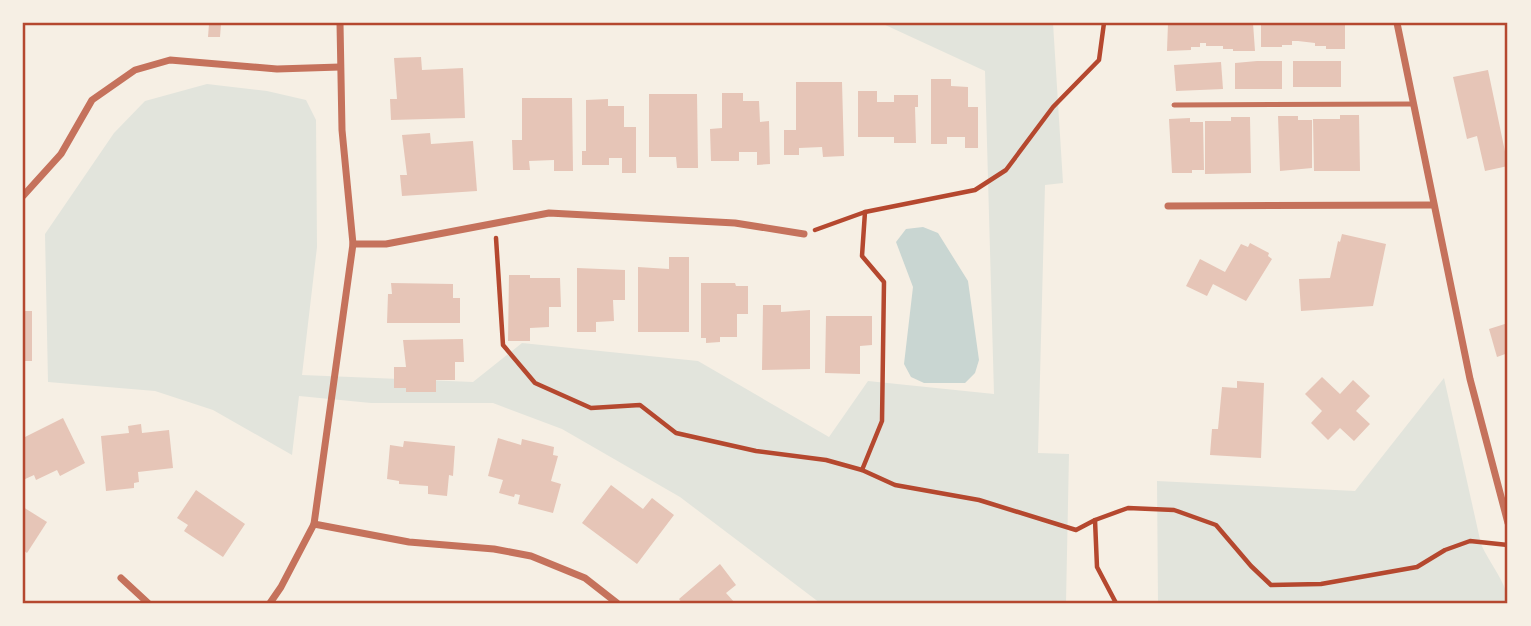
<svg xmlns="http://www.w3.org/2000/svg" width="1531" height="626" viewBox="0 0 1531 626" font-family="Cabin,sans-serif">
<style>
.green{fill:#e2e4dc}
.water{fill:#c9d6d2}
.building{fill:#e6c5b7}
.lines{fill:none;stroke-linecap:round;stroke-linejoin:round}
.path{stroke:#b5482f;stroke-width:4.5}
.service{stroke:#c5725c;stroke-width:5}
.minor{stroke:#c5725c;stroke-width:7}
.neatline{fill:none;stroke:#b5482f;stroke-width:2.5}
</style>
<rect width="100%" height="100%" fill="#f6efe4"/>
<g class="green">
<polygon points="881,23 1053,23 1063,183 1045,185 1038,453 1069,454 1066,603 820,603 680,497 562,429 493,403 371,403 299,396 292,455 213,410 155,391 48,382 45,234 114,133 145,101 207,84 267,91 306,100 316,120 317,247 302,375 473,382 522,343 698,361 829,437 868,381 994,394 985,71"/>
<path d="M1444,378L1481,544C1489,563 1508,584 1508,603H1158L1157,481L1355,491Z"/>
</g>
<polygon class="water" points="923,227 938,233 968,281 979,360 975,373 965,383 924,383 911,377 904,364 913,287 896,242 906,229"/>
<g class="building">
<polygon points="1168,23 1253,23 1255,51 1233,51 1233,49 1223,49 1223,46 1206,46 1206,43 1200,43 1200,47 1191,47 1191,50 1167,51"/>
<polygon points="1261,23 1345,23 1345,49 1326,49 1326,46 1315,46 1315,43 1298,41 1292,41 1292,45 1282,45 1282,47 1261,47"/>
<polygon points="209,24 221,24 220,37 208,37"/>
<polygon points="421,57 422,70 463,68 465,118 391,120 390,99 397,99 394,58"/>
<polygon points="1257,61 1282,61 1282,89 1235,89 1235,63"/>
<rect x="1293" y="61" width="48" height="26"/>
<polygon points="1221,62 1223,89 1176,91 1174,65"/>
<polygon points="1488,70 1508,166 1485,171 1477,136 1467,139 1453,77"/>
<polygon points="931,79 951,79 951,86 968,87 968,107 978,107 978,148 965,148 965,137 947,137 947,144 931,144"/>
<polygon points="796,82 842,82 844,156 823,157 822,147 799,148 799,155 784,155 784,130 796,130"/>
<polygon points="858,91 877,91 877,102 894,102 894,95 918,95 918,107 915,107 916,143 894,143 894,137 858,137"/>
<polygon points="722,93 743,93 743,101 759,101 760,122 769,121 770,164 757,165 757,152 739,152 739,161 711,161 710,129 722,128"/>
<polygon points="649,94 697,94 698,168 677,168 676,157 649,157"/>
<polygon points="522,98 572,98 573,171 554,171 554,160 529,161 530,170 513,170 512,140 522,140"/>
<polygon points="608,99 608,106 624,106 624,127 636,127 636,173 622,173 622,158 609,158 609,165 582,165 582,151 586,151 586,100"/>
<polygon points="1340,115 1359,115 1360,171 1314,171 1313,119 1340,119"/>
<polygon points="1278,116 1298,116 1298,120 1312,120 1312,168 1280,171"/>
<polygon points="1231,117 1250,117 1251,173 1205,174 1205,121 1231,121"/>
<polygon points="1190,118 1190,122 1203,122 1204,170 1192,170 1192,173 1172,173 1169,119"/>
<polygon points="430,133 431,144 473,141 477,191 402,196 400,175 407,175 402,135"/>
<polygon points="1342,234 1386,244 1373,306 1301,311 1299,279 1330,278 1338,241 1340,242"/>
<polygon points="1250,243 1269,253 1268,256 1272,259 1246,301 1213,284 1207,296 1186,286 1200,259 1225,272 1241,244 1248,247"/>
<polygon points="669,257 689,257 689,332 638,332 638,267 669,269"/>
<polygon points="577,268 625,270 625,300 613,300 614,321 596,322 596,332 577,332"/>
<polygon points="509,275 530,275 530,278 560,278 561,307 549,307 549,327 530,328 530,341 508,341"/>
<polygon points="391,283 453,284 453,298 460,298 460,323 387,323 388,294 392,294"/>
<polygon points="701,283 735,283 736,286 748,286 748,314 737,314 737,337 720,337 720,342 706,343 706,338 701,338"/>
<polygon points="763,305 781,305 781,312 810,310 810,369 762,370"/>
<rect x="23" y="311" width="9" height="50"/>
<polygon points="826,316 872,316 872,345 860,346 860,374 825,373"/>
<polygon points="1508,323 1508,353 1497,357 1489,329"/>
<polygon points="463,339 464,362 455,362 455,380 436,380 436,392 406,392 406,388 394,388 394,367 406,367 403,340"/>
<polygon points="1322,377 1340,394 1353,380 1370,396 1356,411 1370,424 1354,441 1340,428 1328,440 1311,423 1322,411 1305,394"/>
<polygon points="1237,381 1264,383 1261,458 1210,455 1212,429 1218,429 1222,387 1237,388"/>
<polygon points="63,418 85,463 60,476 57,470 36,480 34,475 23,480 23,438"/>
<polygon points="141,424 142,433 169,430 173,468 138,472 139,482 134,483 134,488 106,491 101,436 129,433 128,426"/>
<polygon points="498,438 521,445 522,439 554,447 553,455 558,456 551,481 561,484 553,513 518,504 520,495 515,494 514,497 499,493 503,480 488,476"/>
<polygon points="404,441 455,446 453,476 449,475 447,496 428,494 428,486 399,484 399,481 387,479 390,445 403,447"/>
<polygon points="611,485 643,509 652,498 674,515 637,564 582,523"/>
<polygon points="196,490 245,524 223,557 184,531 188,525 177,518"/>
<polygon points="23,507 47,522 27,553 23,550"/>
<polygon points="720,564 736,585 726,593 735,603 682,603 679,599"/>
</g>
<g class="lines">
<g class="path">
<polyline points="815,230 865,212 975,190 1006,170 1053,107 1099,60 1104,23"/>
<polyline points="496,238 503,345 535,383 591,408 640,405 676,433 756,451 826,460 862,470 895,485 979,500 1076,530 1095,520 1128,508 1174,510 1216,525 1251,566 1271,585 1321,584 1417,567 1445,550 1470,541 1508,545"/>
<polyline points="862,470 882,421 884,282 862,256 865,212"/>
<polyline points="1095,520 1097,567 1116,603"/>
</g>
<polyline class="service" points="1174,105 1413,104"/>
<g class="minor">
<polyline points="1397,23 1470,379 1508,523"/>
<polyline points="23,196 61,154 92,100 135,70 170,60 277,69 340,67"/>
<polyline points="1168,206 1433,205"/>
<polyline points="353,244 386,244 549,213 735,223 804,234"/>
<polyline points="314,524 409,542 494,549 531,556 585,578 617,603"/>
<polyline points="121,578 148,603"/>
<polyline points="270,603 281,587 314,524 353,244 342,130 340,23"/>
</g>
</g>
<rect width="1531" height="626" fill="none" stroke="#f6efe4" stroke-width="49"/>
<rect x="24" y="24" width="1482" height="578" class="neatline"/>
</svg>
